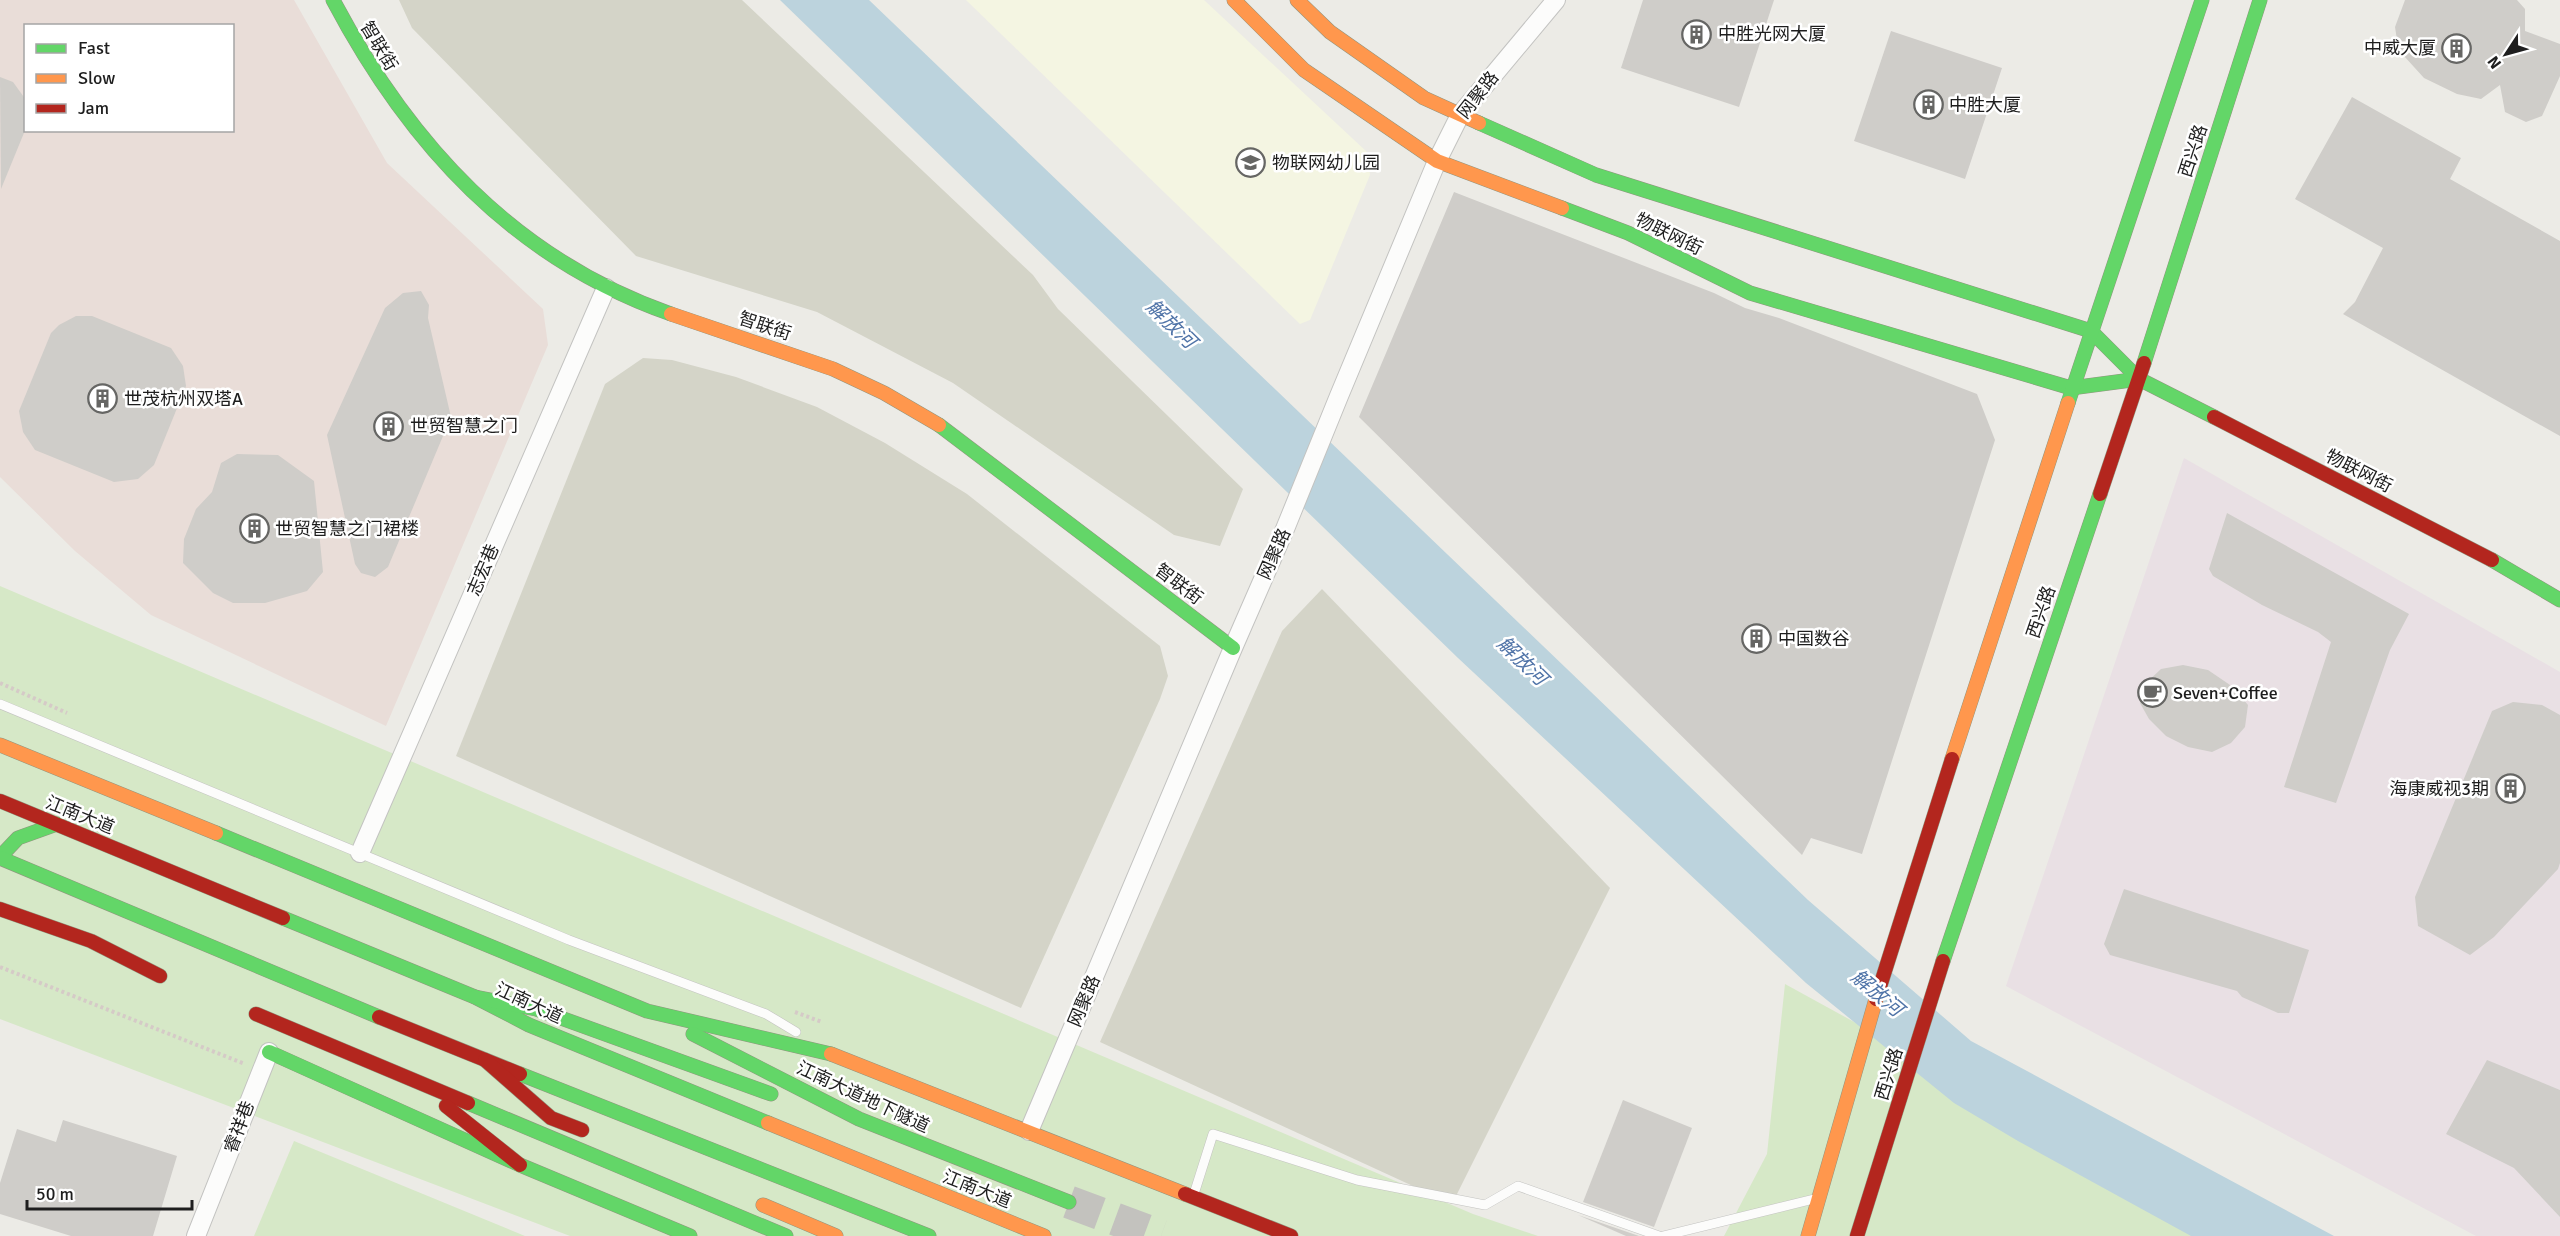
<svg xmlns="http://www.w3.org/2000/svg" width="2560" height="1236" viewBox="0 0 2560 1236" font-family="Signika,'Noto Sans SC',sans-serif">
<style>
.commercial{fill:#e9ddd8;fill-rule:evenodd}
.industrial{fill:#e9e0e4}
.education{fill:#f4f5e2}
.construction{fill:#d4d4c8}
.grass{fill:#d6e8c7}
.water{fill:#bcd3dd}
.building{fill:#cfcdc9}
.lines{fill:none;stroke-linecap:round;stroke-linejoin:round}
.highway-tunnel{stroke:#c3c2be;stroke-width:33;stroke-dasharray:33 16;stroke-linecap:butt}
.lane-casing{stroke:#c3c3c1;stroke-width:10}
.street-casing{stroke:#c3c3c1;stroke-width:20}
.fast-casing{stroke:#91957f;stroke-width:15}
.slow-casing{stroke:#91957f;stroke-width:15}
.jam-casing{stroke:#91957f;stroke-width:15}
.path{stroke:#d5cac7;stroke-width:4;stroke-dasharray:3 3;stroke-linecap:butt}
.lane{stroke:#fcfcfb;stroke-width:9}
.street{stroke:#fcfcfb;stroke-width:18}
.fast{stroke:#63d668;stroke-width:14}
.slow{stroke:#ff974d;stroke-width:14}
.jam{stroke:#b3261e;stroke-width:14}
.labels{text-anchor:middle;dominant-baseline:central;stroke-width:5;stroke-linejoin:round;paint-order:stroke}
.poi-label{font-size:18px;fill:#1e1e1e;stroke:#fff;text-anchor:start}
.street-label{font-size:18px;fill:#1e1e1e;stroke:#fff}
.water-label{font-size:20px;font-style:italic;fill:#5074a8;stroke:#fff}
</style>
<rect width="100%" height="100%" fill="#ecebe6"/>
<path class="commercial" d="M0,0H294L387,163L543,309L548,345L386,726L151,615L75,551L0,477ZM26,26H232V130H26Z"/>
<polygon class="industrial" points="2184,458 2560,672 2560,1236 2476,1236 2006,986"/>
<polygon class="education" points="966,0 1204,0 1367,152 1370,175 1310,320 1300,324"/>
<g class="construction">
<polygon points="399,0 742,0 1033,275 1058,309 1243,489 1220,546 1174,535 953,383 817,312 636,256 412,28"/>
<polygon points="643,358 672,360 736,377 817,407 885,443 967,494 1160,646 1168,676 1160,699 1021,1008 456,756 605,384"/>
<polygon points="1322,589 1610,888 1452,1204 1100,1042 1282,631"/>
</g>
<g class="grass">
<polygon points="0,586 1473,1214 1538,1236 570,1236 0,1019"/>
<polygon points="1785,984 2244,1236 1724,1236 1767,1154"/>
<polygon points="294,1141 525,1236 254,1236"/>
</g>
<polygon class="water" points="780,0 869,0 1808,900 1971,1041 2334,1236 2191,1236 2018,1141 1954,1103 1806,983 1458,658"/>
<g class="building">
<polygon points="1643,0 1774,0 1739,107 1621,68"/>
<polygon points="2405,0 2517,0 2525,9 2525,31 2560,44 2560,76 2542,116 2526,122 2505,112 2500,85 2481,99 2457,94 2424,78 2404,56 2397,40 2395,27"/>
<polygon points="1891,31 2002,68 1965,179 1854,141"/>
<polygon points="0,77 13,82 26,100 26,128 1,189"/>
<polygon points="2352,97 2461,158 2450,179 2560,241 2560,436 2343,314 2355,302 2383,248 2295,199"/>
<polygon points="1454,192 1714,293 1745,308 1779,318 1977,394 1995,440 1862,854 1811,838 1802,855 1359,417"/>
<polygon points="421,291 429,305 428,318 451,417 388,567 375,577 361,573 355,564 327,435 385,308 403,293"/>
<polygon points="76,316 92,316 171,348 183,366 186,386 154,465 138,479 114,482 35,450 23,432 19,411 51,333 59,325"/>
<polygon points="237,454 278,455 314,481 323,572 307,591 265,603 233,603 213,593 183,563 184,539 196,509 212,492 221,463"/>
<polygon points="2227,513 2409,614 2390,650 2336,803 2284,787 2331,642 2318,632 2262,605 2213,576 2209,569"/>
<polygon points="2183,665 2208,670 2233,687 2248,705 2245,727 2231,743 2212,752 2188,747 2166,736 2149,719 2140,703 2144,685 2161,669"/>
<polygon points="2513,702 2542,705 2560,715 2560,863 2558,869 2494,937 2470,955 2418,926 2415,897 2492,711"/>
<polygon points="2124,889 2309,950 2289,1013 2278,1013 2242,997 2237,991 2110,955 2104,944"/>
<polygon points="2487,1060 2560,1090 2560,1217 2514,1168 2446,1134"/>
<polygon points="1623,1100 1692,1128 1654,1227 1583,1202"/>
<polygon points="63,1120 177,1156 153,1236 71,1236 0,1214 0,1183 17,1129 56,1142"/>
<polygon points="1578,1215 1639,1236 1626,1236"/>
</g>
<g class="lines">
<polyline class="highway-tunnel" points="1069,1202 1161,1236"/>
<defs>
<g id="lane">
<polyline points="0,704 569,940 766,1014 796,1032"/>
<polyline points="1194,1194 1213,1134 1357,1180 1485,1205 1518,1186 1659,1236"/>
<polyline points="1663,1236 1814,1199"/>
</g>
<g id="street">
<polyline points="360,853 606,288"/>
<polyline points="1029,1131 1233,648 1285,529 1339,396 1437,161 1460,115 1556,0"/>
<polyline points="196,1236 269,1052"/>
</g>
<g id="fast">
<path d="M333,0C409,144 514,259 671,314"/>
<polyline points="1479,123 1596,175 2091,331 2139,379 2214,417"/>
<polyline points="1562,208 1628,233 1750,293 2071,388 2139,379"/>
<polyline points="2144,363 2260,0"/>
<polyline points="2068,403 2202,0"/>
<polyline points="939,425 1233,648"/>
<polyline points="2492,560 2560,600"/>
<polyline points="216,833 647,1011 831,1054"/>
<polyline points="0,857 18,838 57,824"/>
<polyline points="0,858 379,1017"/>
<polyline points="283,918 475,997 529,1025 768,1123"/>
<polyline points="1943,961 2100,494"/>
<polyline points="475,997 536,1009 771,1094"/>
<polyline points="693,1034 859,1119 1069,1202"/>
<polyline points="269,1052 520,1165 690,1236"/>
<polyline points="520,1074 929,1236"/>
<polyline points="468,1103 786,1236"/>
</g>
<g id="slow">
<polyline points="1234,0 1304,70 1437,161 1562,208"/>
<polyline points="1297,0 1330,32 1424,98 1479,123"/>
<polyline points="671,314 833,369 884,393 939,425"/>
<polyline points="0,745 216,833"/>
<polyline points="1952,759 2068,403"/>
<polyline points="831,1054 1185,1194"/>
<polyline points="768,1123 1044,1236"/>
<polyline points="763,1205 836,1236"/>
<polyline points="1808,1236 1876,999"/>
</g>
<g id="jam">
<polyline points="2214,417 2492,560"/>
<polyline points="2100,494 2144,363"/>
<polyline points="0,801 283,918"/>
<polyline points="0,909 91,941 160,976"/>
<polyline points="1876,999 1952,759"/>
<polyline points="256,1014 468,1103"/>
<polyline points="379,1017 520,1074"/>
<polyline points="485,1060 551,1118 582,1130"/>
<polyline points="446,1106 520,1165"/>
<polyline points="1185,1194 1291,1236"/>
<polyline points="1857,1236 1943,961"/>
</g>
</defs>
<use href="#lane" class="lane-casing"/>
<use href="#street" class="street-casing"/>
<use href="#fast" class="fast-casing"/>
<use href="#slow" class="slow-casing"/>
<use href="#jam" class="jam-casing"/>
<g class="path">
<polyline points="0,683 67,713"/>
<polyline points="0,967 245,1064"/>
<polyline points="795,1012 822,1022"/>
</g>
<use href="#lane" class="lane"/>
<use href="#street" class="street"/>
<use href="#fast" class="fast"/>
<use href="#slow" class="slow"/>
<use href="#jam" class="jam"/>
</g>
<defs>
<symbol id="building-ring" viewBox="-11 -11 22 22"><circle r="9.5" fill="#fff" stroke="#666664" stroke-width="1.5"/><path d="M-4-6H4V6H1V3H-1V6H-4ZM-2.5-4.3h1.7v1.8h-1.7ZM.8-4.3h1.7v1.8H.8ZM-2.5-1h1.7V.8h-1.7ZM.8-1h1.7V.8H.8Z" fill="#666664"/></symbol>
<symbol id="school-ring" viewBox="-11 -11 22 22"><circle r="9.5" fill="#fff" stroke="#666664" stroke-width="1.5"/><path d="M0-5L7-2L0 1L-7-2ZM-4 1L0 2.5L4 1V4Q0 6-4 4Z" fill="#666664"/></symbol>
<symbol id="cafe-ring" viewBox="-11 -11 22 22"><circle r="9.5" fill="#fff" stroke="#666664" stroke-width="1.5"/><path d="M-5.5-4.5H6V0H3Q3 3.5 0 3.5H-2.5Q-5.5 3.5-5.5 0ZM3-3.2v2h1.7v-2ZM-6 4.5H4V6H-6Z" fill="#666664"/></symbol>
</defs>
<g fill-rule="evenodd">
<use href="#building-ring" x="1680" y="18" width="33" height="33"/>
<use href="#building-ring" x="2440" y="32" width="33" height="33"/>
<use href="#building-ring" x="1912" y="88" width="33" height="33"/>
<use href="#school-ring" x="1234" y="146" width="33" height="33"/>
<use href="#building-ring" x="86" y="382" width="33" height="33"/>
<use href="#building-ring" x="372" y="410" width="33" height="33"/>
<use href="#building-ring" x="238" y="512" width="33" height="33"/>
<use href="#building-ring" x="1740" y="622" width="33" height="33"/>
<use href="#cafe-ring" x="2136" y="676" width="33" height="33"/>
<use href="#building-ring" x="2494" y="772" width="33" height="33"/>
</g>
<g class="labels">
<g class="poi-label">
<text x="1718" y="34">中胜光网大厦</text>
<text x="2436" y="48" text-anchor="end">中威大厦</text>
<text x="1949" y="105">中胜大厦</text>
<text x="1272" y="163">物联网幼儿园</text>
<text x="124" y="399">世茂杭州双塔A</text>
<text x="410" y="426">世贸智慧之门</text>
<text x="275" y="529">世贸智慧之门裙楼</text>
<text x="1778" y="639">中国数谷</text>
<text x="2173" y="693">Seven+Coffee</text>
<text x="2489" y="789" text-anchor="end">海康威视3期</text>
</g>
<g class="street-label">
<text transform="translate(379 46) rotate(59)">智联街</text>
<text transform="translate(1478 95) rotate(-52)">网聚路</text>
<text transform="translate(2193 151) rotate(-72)">西兴路</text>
<text transform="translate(1669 234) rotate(26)">物联网街</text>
<text transform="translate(765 326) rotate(18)">智联街</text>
<text transform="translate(2359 471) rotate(27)">物联网街</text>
<text transform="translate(1274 554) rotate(-66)">网聚路</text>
<text transform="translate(483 570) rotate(-67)">志宏巷</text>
<text transform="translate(1179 584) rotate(37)">智联街</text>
<text transform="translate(2041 612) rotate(-71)">西兴路</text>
<text transform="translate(80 815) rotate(22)">江南大道</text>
<text transform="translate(1084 1001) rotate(-67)">网聚路</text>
<text transform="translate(529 1003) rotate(25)">江南大道</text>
<text transform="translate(1889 1074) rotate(-73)">西兴路</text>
<text transform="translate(863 1097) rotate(25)">江南大道地下隧道</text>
<text transform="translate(239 1127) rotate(-69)">睿祥巷</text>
<text transform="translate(977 1189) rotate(22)">江南大道</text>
</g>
<g class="water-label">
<text transform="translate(1171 324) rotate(44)">解放河</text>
<text transform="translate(1522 661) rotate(44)">解放河</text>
<text transform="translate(1877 993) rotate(40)">解放河</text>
</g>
</g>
<rect x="24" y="24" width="210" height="108" fill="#ffffff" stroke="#a5a5a5" stroke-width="1.5"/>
<rect x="36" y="44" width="30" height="9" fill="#63d668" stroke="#a5a5a5" stroke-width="1.5"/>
<text x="78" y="54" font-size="18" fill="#1e1e1e">Fast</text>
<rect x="36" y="74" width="30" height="9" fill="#ff974d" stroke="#a5a5a5" stroke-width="1.5"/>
<text x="78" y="84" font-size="18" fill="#1e1e1e">Slow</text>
<rect x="36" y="104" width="30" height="9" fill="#b3261e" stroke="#a5a5a5" stroke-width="1.5"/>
<text x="78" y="114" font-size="18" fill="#1e1e1e">Jam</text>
<g transform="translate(2506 54) rotate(234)" stroke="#ffffff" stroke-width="4.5" paint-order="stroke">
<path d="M0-4.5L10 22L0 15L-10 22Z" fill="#1e1e1e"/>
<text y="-9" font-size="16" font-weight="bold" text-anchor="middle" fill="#1e1e1e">N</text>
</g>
<path d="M27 1200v9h165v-9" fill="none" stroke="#1e1e1e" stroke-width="3"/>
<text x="36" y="1200" font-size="18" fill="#1e1e1e" stroke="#ffffff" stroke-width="4.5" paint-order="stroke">50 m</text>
</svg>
